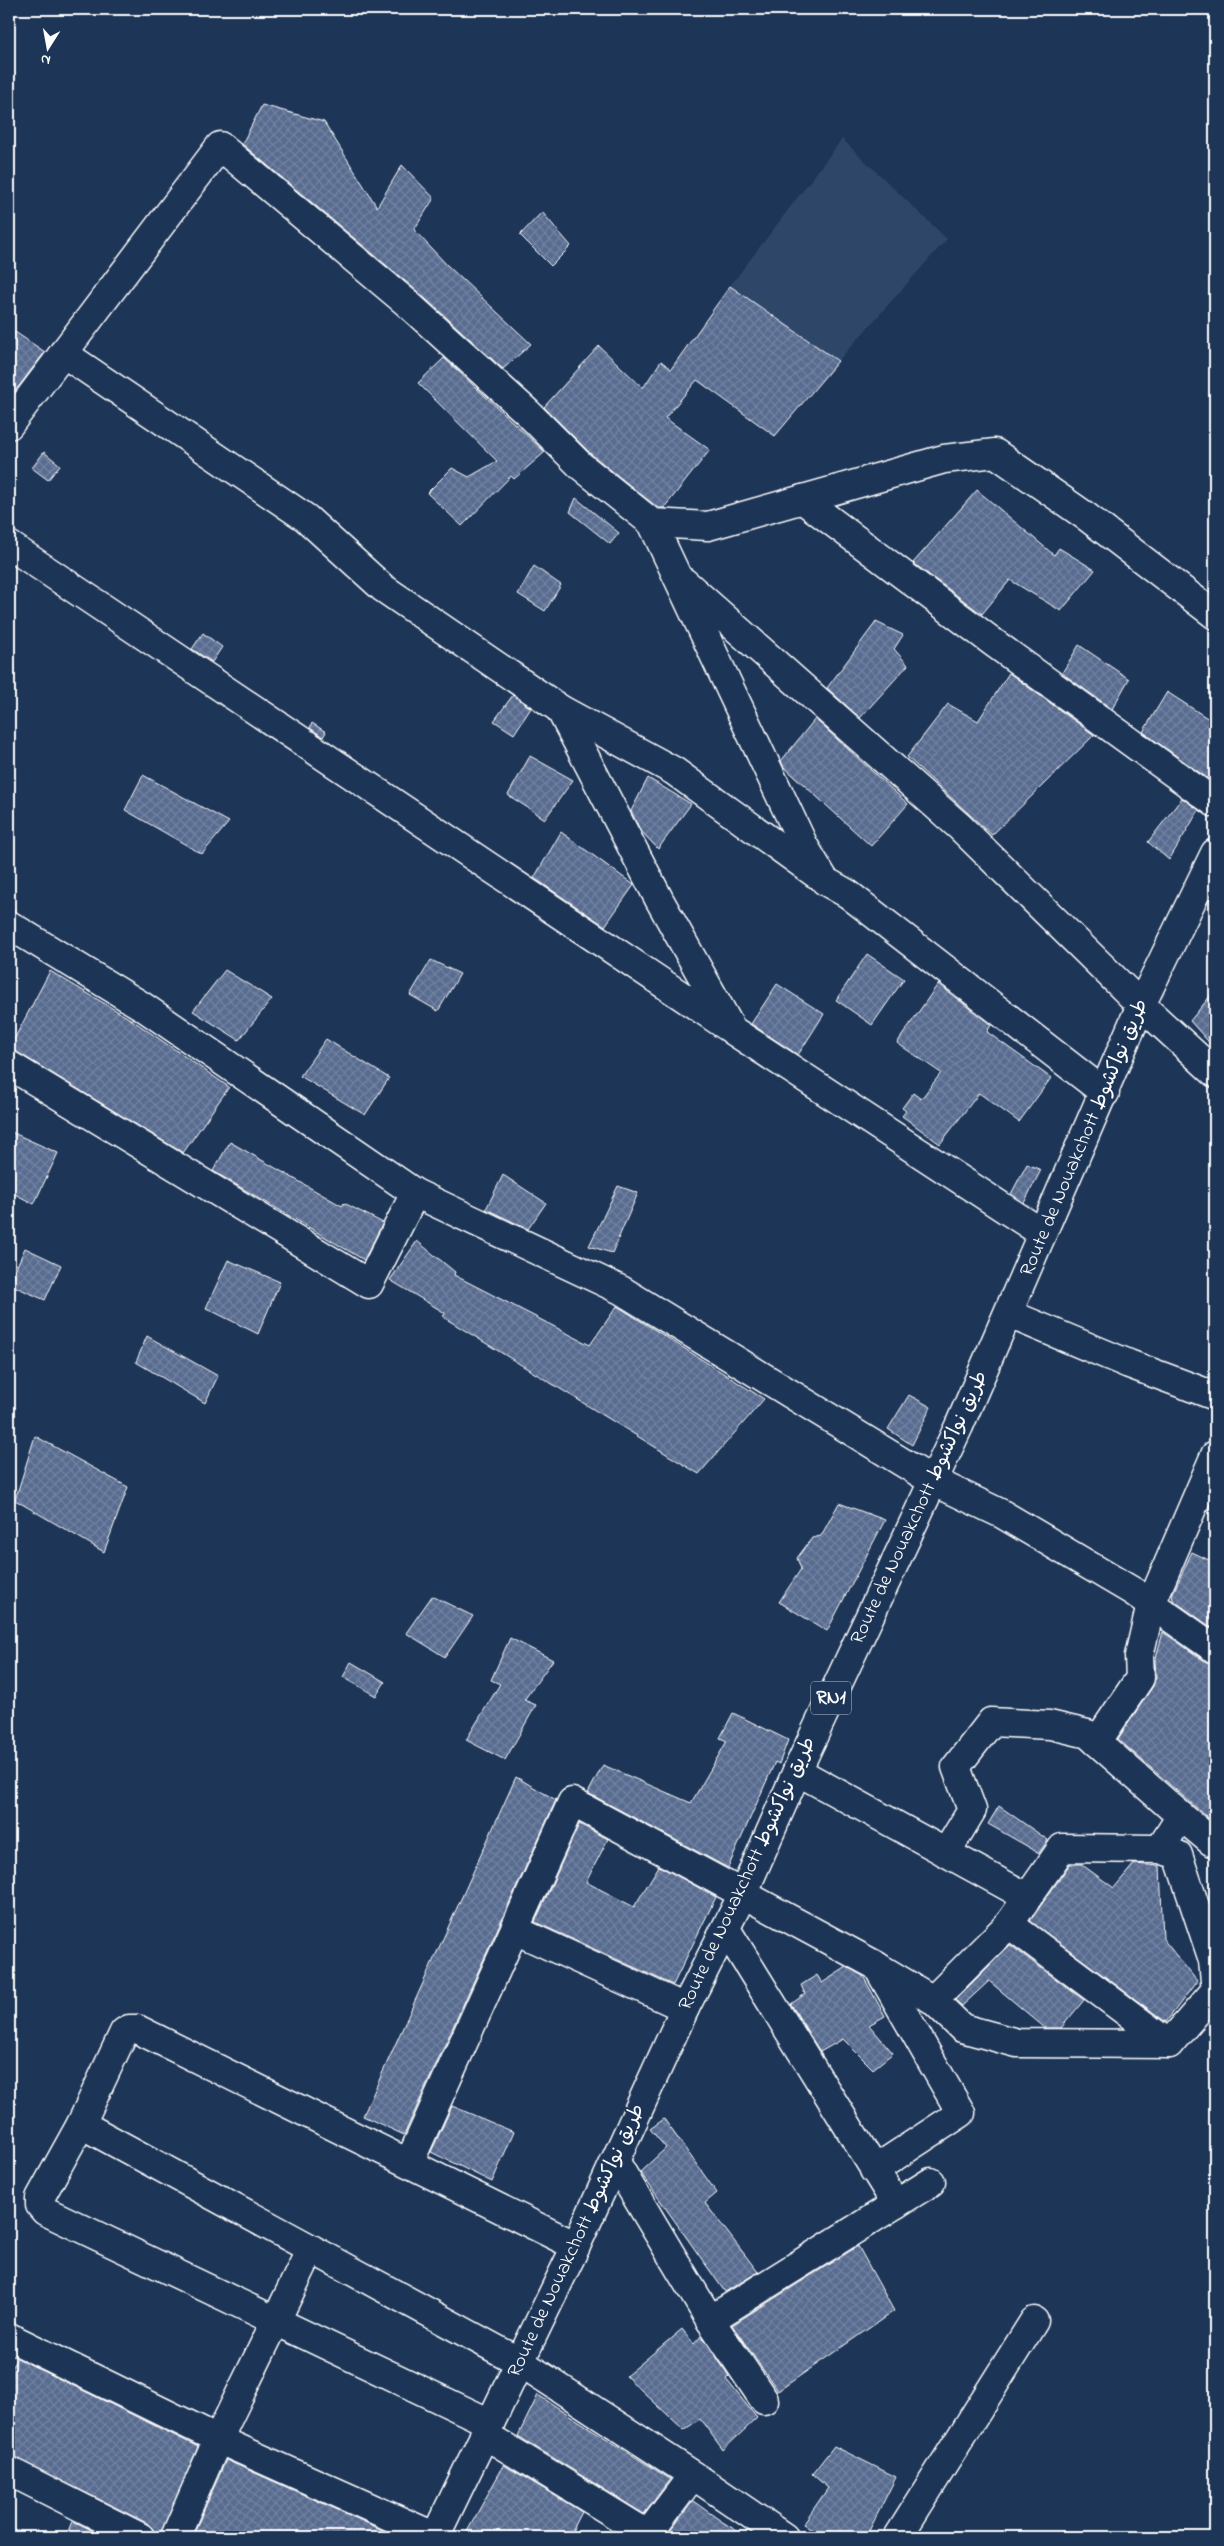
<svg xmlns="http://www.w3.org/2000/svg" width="1224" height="2546" viewBox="0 0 1224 2546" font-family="'Indie Flower','Playpen Sans Arabic',sans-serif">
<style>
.built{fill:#2f4668}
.building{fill:url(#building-cross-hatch);stroke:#fff}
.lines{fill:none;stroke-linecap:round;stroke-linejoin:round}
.minor-casing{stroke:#fff;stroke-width:31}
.highway-casing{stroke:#fff;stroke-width:31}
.minor{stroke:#1d3557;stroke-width:28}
.highway{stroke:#1d3557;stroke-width:28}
.labels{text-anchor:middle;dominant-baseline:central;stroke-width:4;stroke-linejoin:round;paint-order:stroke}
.shield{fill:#1d3557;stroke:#bbc2cd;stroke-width:1}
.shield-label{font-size:19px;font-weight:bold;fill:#fff}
.street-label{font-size:20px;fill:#fff;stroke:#1d3557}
</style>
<defs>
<pattern id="building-cross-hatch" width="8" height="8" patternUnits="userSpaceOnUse" patternTransform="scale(1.25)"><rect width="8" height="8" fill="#596c90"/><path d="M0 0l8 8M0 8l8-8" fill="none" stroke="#7282a1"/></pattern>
</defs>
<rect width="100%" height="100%" fill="#1d3557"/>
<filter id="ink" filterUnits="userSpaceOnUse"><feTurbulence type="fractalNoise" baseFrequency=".02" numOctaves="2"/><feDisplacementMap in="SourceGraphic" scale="10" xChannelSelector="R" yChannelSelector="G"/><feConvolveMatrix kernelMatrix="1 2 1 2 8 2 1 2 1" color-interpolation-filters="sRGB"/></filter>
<g filter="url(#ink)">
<polygon class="built" points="842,139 947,239 838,361 730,286"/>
<g class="building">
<polygon points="262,105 324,122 377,207 402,165 434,198 414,230 447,265 531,344 503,369 417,291 242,144"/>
<polygon points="542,212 571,246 551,266 520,235"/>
<polygon points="730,286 838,361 775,436 697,380 665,418 710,450 664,508 658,508 591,454 544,407 599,346 643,388 661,361 671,369"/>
<polygon points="15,332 45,352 9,399 9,340"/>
<polygon points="444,358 545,452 514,479 511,476 462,526 427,493 452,468 469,477 497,461 418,383"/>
<polygon points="44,452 60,465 48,480 32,468"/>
<polygon points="977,490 1054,555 1059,548 1095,570 1061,611 1010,580 982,614 913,563"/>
<polygon points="576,498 619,533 610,544 570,512"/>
<polygon points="534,566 561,585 545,611 518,594"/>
<polygon points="876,622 903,635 894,649 908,665 860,718 827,688"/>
<polygon points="203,633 222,647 212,662 192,649"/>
<polygon points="1079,645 1129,679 1112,709 1062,673"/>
<polygon points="1009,673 1094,735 992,835 907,757 948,704 978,721"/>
<polygon points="1167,692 1215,723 1214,783 1143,732"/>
<polygon points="513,695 531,708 514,734 494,721"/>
<polygon points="815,719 908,804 871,846 783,766 781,761"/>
<polygon points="312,723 326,732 323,737 310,728"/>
<polygon points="530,756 573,780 545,819 508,795"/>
<polygon points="143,775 229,822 202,854 125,810"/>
<polygon points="648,778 691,804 658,849 640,830 631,811"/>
<polygon points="1182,798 1199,810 1169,860 1148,842"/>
<polygon points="561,832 634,885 605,926 534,878"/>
<polygon points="867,954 904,979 872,1025 836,1000"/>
<polygon points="431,960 460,974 438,1011 410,995"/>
<polygon points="225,970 272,999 239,1040 193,1011"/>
<polygon points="50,971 132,1020 229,1087 183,1153 17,1052 9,1049"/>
<polygon points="777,984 824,1014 798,1055 751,1024"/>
<polygon points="938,984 991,1025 987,1032 1051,1078 1019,1122 979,1093 940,1144 902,1116 906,1111 902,1108 913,1093 921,1099 941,1073 897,1043"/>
<polygon points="1215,990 1215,1049 1190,1021"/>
<polygon points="326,1039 389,1078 365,1115 300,1076"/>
<polygon points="9,1131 58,1153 34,1204 9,1191"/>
<polygon points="230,1142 342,1206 344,1203 383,1223 364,1260 213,1171"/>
<polygon points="1027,1164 1041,1170 1024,1203 1011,1194"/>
<polygon points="503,1175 546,1203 528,1229 486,1209"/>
<polygon points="618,1186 638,1193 612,1253 589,1246"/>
<polygon points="417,1241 455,1272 454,1275 590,1345 617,1306 764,1399 699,1474 443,1317 445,1313 390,1280"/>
<polygon points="25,1248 61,1265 45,1300 9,1284"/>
<polygon points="228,1260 280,1282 258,1334 206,1308"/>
<polygon points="147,1336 218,1376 205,1403 136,1362"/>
<polygon points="909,1395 931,1407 912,1445 888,1429"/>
<polygon points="35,1436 128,1487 104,1552 15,1500"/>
<polygon points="839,1503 885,1520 827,1631 779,1602 801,1569 797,1558 812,1538 821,1536"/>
<polygon points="1192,1552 1215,1563 1215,1630 1173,1600 1172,1595"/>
<polygon points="432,1596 473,1616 445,1657 406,1633"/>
<polygon points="1163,1632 1206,1662 1215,1664 1215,1824 1118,1739 1153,1686 1156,1677 1155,1661"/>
<polygon points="510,1638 553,1660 524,1700 536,1705 505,1760 466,1740 500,1684 491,1680"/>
<polygon points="351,1662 385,1682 376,1696 343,1677"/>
<polygon points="733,1713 788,1740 779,1764 775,1762 728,1868 588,1793 603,1765 691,1803 727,1741 720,1738"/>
<polygon points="516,1777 556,1800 404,2135 363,2116"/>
<polygon points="999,1806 1048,1840 1039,1853 988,1824"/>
<polygon points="579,1824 608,1839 586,1882 634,1907 659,1866 716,1897 673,1985 535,1922"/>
<polygon points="1070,1864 1081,1864 1114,1888 1134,1864 1160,1866 1163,1939 1197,1981 1166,2022 1030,1921"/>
<polygon points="1010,1945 1084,2000 1061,2028 1045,2028 989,1981 962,2006 955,2000"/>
<polygon points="847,1967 863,1976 885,2016 869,2025 893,2053 873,2069 843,2039 820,2052 791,2004 805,1994 801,1985 817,1975 822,1983"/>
<polygon points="452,2106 514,2132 492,2182 431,2152"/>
<polygon points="664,2119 717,2193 705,2203 758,2272 725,2292 640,2172 666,2148 650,2129"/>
<polygon points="858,2246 894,2311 778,2391 732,2325"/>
<polygon points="682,2329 694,2344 701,2336 705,2340 729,2376 726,2379 757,2418 723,2450 700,2419 684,2430 626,2376"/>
<polygon points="17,2358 198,2447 160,2537 155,2537 153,2529 147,2523 9,2455 9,2372"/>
<polygon points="538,2395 670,2479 644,2514 518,2436"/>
<polygon points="834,2446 896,2477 866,2537 822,2537 803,2524 828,2488 812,2474"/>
<polygon points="226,2460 398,2537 192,2537"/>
<polygon points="504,2465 582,2512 569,2537 464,2537"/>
<polygon points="693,2501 721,2521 747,2537 671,2537 667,2535"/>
<polygon points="73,2521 106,2537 67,2537"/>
</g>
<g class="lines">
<defs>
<g id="minor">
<polyline points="63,353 306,518 383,588 560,709 660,901 732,1030 1042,1233"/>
<polyline points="9,425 220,146 407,303 527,412 581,466 652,523 804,846 825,881 848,894 1105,1093"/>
<polyline points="802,499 994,643 1215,803"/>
<polyline points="652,523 708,526 944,459 995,453 1087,517 1215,615"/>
<polyline points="9,545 728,1027"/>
<polyline points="684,582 960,827 1141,1005 1215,1073"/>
<polyline points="560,709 674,771 816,874"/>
<polyline points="9,925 142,1006 415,1193 621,1290 933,1481 1002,1514 1134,1592 1215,1649"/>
<polyline points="9,1065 369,1284 415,1193"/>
<polyline points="1009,1314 1129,1364 1215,1396"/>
<polyline points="1097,1742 1140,1678 1139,1656 1151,1604 1215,1455"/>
<polyline points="797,1771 1027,1897"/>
<polyline points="1181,1816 1212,1842 1215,1840"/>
<polyline points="946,1853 972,1810 956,1767 991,1722 1050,1725 1088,1734 1181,1816 1160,1849"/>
<polyline points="1009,1924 1062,1848 1160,1849 1178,1855 1213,1960 1215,1982"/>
<polyline points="726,1929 896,2204"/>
<polyline points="515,1930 685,2008"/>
<polyline points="878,1967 933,2000 962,2028 1017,2043 1169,2044 1009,1924 933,2000"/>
<polyline points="1169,2044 1215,1991"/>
<polyline points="81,2124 520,2362 693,2475 784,2537"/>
<polyline points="615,2161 710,2320 931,2182"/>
<polyline points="409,2163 572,1802 877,1966 961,2113 874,2170"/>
<polyline points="710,2320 764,2400"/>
<polyline points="9,2337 224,2442 436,2537"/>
<polyline points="490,2423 45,2211 40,2205 40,2198 81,2124 124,2032 129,2029 137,2029 576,2246"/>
<polyline points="484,2434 652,2537"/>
<polyline points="9,2471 140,2537"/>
<polyline points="175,2537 218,2439 311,2249"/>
<polyline points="646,2537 693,2475"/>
<polyline points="898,2537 1034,2321"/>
</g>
<polyline id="highway" points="435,2537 576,2246 685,2008 743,1894 797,1771 959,1426 1141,1005 1215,853"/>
</defs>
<use href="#minor" class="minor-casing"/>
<use href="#highway" class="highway-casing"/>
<use href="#minor" class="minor"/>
<use href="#highway" class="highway"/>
</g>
</g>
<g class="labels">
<rect class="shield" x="811" y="1681.5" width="40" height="33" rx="4"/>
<g class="shield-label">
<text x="831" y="1698">RN1</text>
</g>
<g class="street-label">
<text transform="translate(1085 1138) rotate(-67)">Route de Nouakchott طريق نواكشوط</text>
<text transform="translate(920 1508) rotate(-65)">Route de Nouakchott طريق نواكشوط</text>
<text transform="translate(748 1874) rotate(-65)">Route de Nouakchott طريق نواكشوط</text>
<text transform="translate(577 2241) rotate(-65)">Route de Nouakchott طريق نواكشوط</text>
</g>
</g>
<rect width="1224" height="2546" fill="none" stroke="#1d3557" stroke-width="30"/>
<rect x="15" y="15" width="1194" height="2516" fill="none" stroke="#fff" stroke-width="2" filter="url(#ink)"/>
<g transform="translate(48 48) rotate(191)" stroke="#1d3557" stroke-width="4" paint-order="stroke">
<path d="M0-4L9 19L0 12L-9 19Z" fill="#ffffff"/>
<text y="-8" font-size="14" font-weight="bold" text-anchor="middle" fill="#ffffff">N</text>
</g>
</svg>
